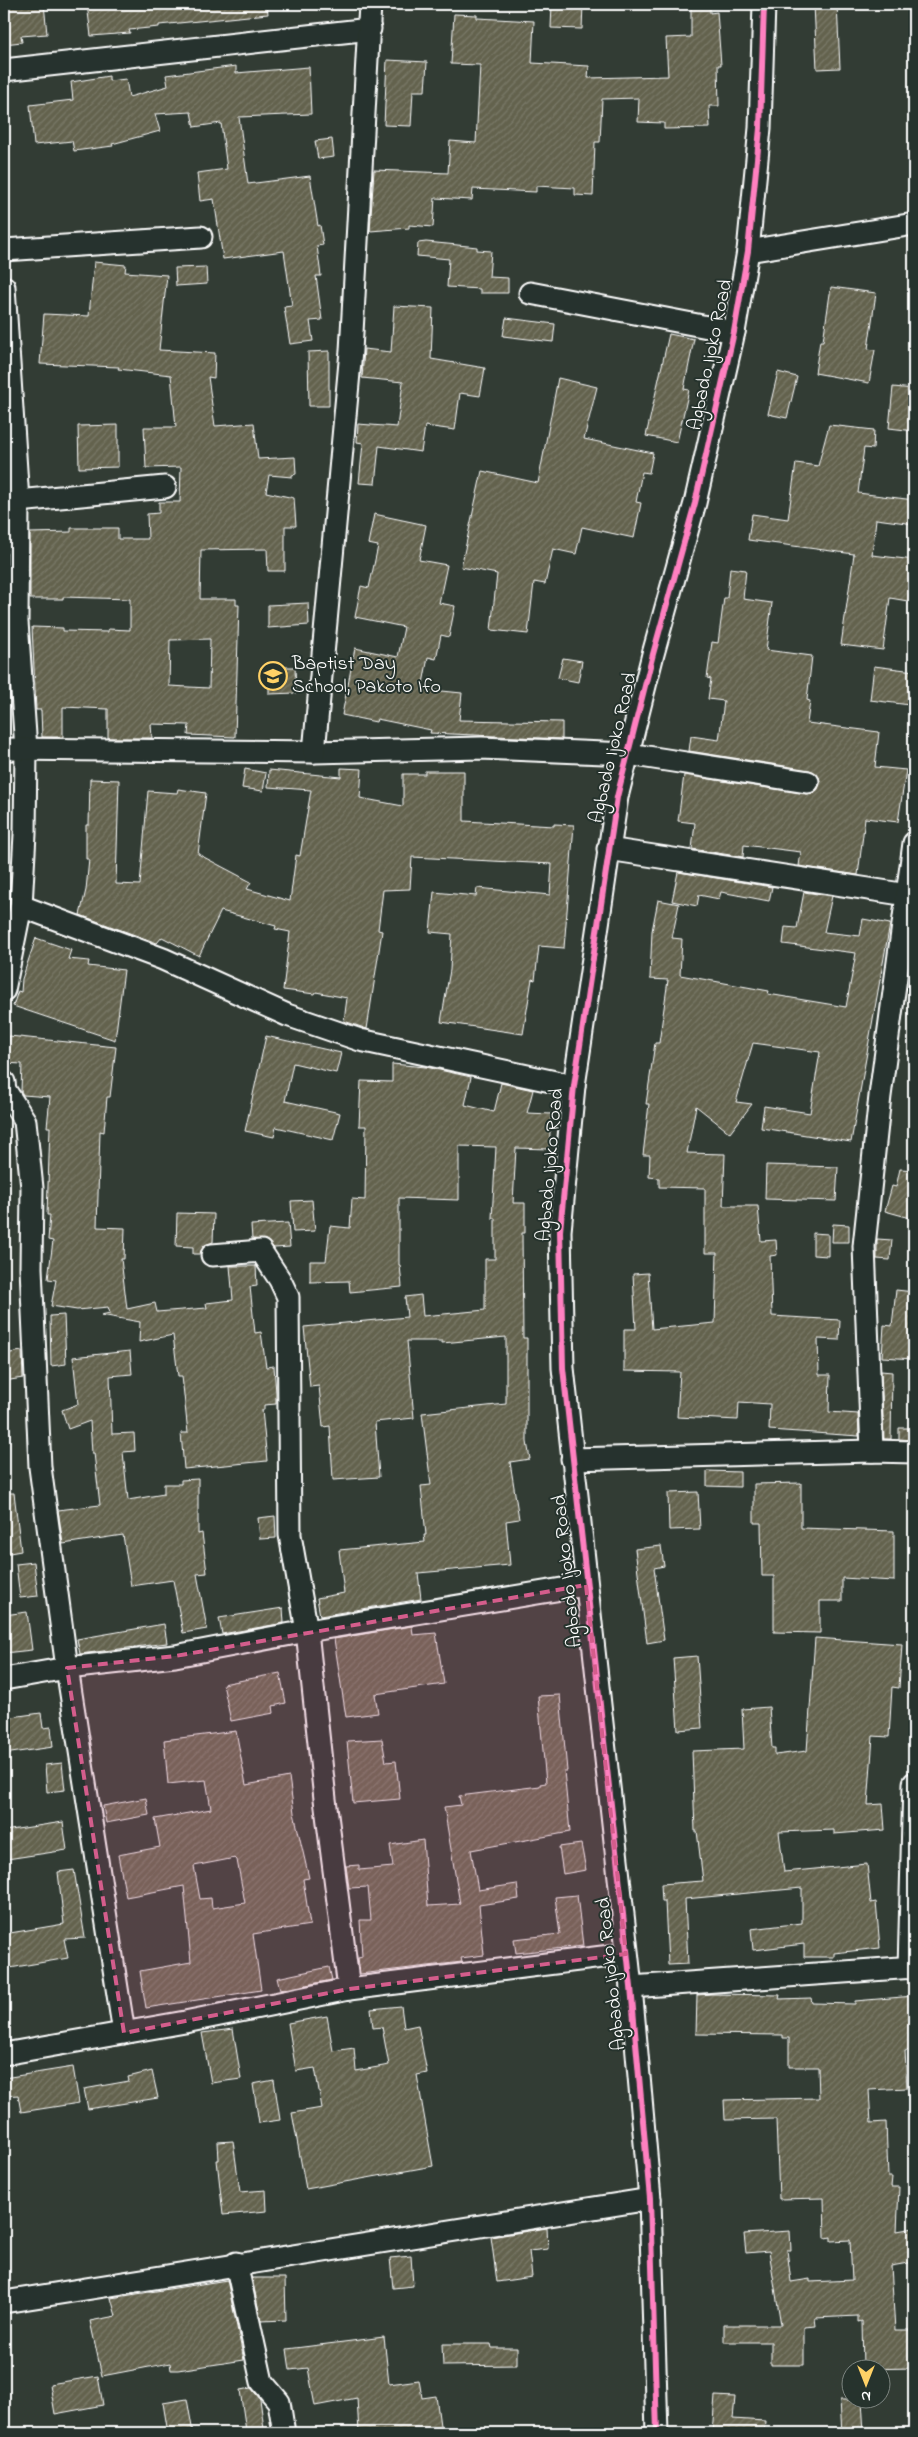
<svg xmlns="http://www.w3.org/2000/svg" width="918" height="2437" viewBox="0 0 918 2437" font-family="'Indie Flower',sans-serif">
<style>
.building{fill:url(#building-hatch);stroke:#fff;fill-rule:evenodd}
.lines{fill:none;stroke-linecap:round;stroke-linejoin:round}
.minor-casing{stroke:#fff;stroke-width:25}
.minor{stroke:#26332d;stroke-width:21}
.cycleway-casing{stroke:#26332d;stroke-width:9}
.cycleway{stroke:#ff80c0;stroke-width:6}
.marked{fill:#d45d8c;fill-opacity:0.2;stroke:#d45d8c;stroke-width:4;stroke-dasharray:10 6;stroke-linejoin:round}
.labels{text-anchor:middle;dominant-baseline:central;stroke-width:4;stroke-linejoin:round;paint-order:stroke}
.street-label{font-size:20px;fill:#fff;stroke:#26332d}
.poi-label{font-size:20px;fill:#fff;stroke:#26332d;text-anchor:start}
</style>
<defs>
<pattern id="building-hatch" width="6" height="6" patternUnits="userSpaceOnUse" patternTransform="scale(1.25)"><rect width="6" height="6" fill="#63624e"/><path d="M-1 1l2-2M0 6l6-6M5 7l2-2" fill="none" stroke="#7a7a69"/></pattern>
</defs>
<rect width="100%" height="100%" fill="#323c34"/>
<filter id="ink" filterUnits="userSpaceOnUse"><feTurbulence type="fractalNoise" baseFrequency=".02" numOctaves="2"/><feDisplacementMap in="SourceGraphic" scale="10" xChannelSelector="R" yChannelSelector="G"/><feConvolveMatrix kernelMatrix="1 2 1 2 8 2 1 2 1" color-interpolation-filters="sRGB"/></filter>
<g filter="url(#ink)">
<g class="building">
<polygon points="4,4 44,4 47,34 21,36 22,42 4,44"/>
<polygon points="87,4 267,4 268,14 159,25 159,27 129,30 130,33 91,36"/>
<polygon points="552,4 583,4 582,29 551,28"/>
<polygon points="691,4 710,4 710,13 717,12 721,65 718,65 719,106 709,106 710,128 664,129 664,123 638,122 639,98 602,99 600,142 595,142 593,196 575,195 575,188 536,186 536,192 473,189 472,200 435,198 433,227 409,225 409,228 370,231 374,170 448,173 450,141 476,143 480,65 451,64 454,14 477,15 477,18 534,21 532,63 589,66 588,78 668,76 666,38 691,37"/>
<polygon points="814,4 837,4 840,68 817,69"/>
<polygon points="387,60 427,62 425,91 413,91 411,126 384,125"/>
<polygon points="236,66 236,73 309,67 311,114 239,117 248,184 310,176 318,226 320,225 323,245 317,246 321,276 316,276 322,320 310,321 313,341 290,344 284,307 292,306 284,251 223,259 214,199 200,201 197,173 227,169 221,123 194,127 191,112 155,114 160,131 112,144 113,146 74,151 72,141 34,145 30,105 73,100 71,82 109,76 109,81 126,79 129,97 168,86 166,75"/>
<polygon points="332,139 334,157 318,159 315,141"/>
<polygon points="426,242 468,246 477,247 477,250 491,251 489,277 508,278 508,293 480,293 480,289 447,287 449,259 417,256 418,243"/>
<path d="M94,262L126,265L125,272L167,275L159,350L215,353L214,378L208,377L215,426L254,423L258,459L295,457L296,474L292,475V477L269,475L266,492L294,498L296,526H285V571H268L267,549L201,550L200,599H236V605H239L235,737L188,735L189,725L151,724L152,738H108V709L63,707V737H42L41,710H36L32,627L63,628V631L108,632V629L130,630V599L63,597V599H30V533L71,532V528H118V539H148L147,514L159,513V502H180L181,467L146,468L144,427H176L171,375L118,369L119,367L40,364L44,314L89,316ZM210,639L209,688L169,686L170,640Z"/>
<polygon points="206,267 207,284 176,286 175,268"/>
<polygon points="831,287 876,293 868,349 875,350 869,383 815,373 820,341 823,341"/>
<polygon points="394,306 433,308 431,359 485,368 480,396 460,393 455,430 425,426 421,452 379,446 375,484 359,483 363,443 357,442 358,424 397,427 403,382 362,378 364,349 391,352"/>
<polygon points="506,318 555,324 553,342 503,336"/>
<polygon points="669,334 694,339 684,389 689,390 677,442 646,436"/>
<polygon points="329,351 329,406 309,406 308,352"/>
<polygon points="778,372 797,377 787,418 768,414"/>
<polygon points="558,378 597,387 584,439 653,453 649,473 642,472 636,502 641,503 634,538 582,527 576,554 553,549 545,584 534,582 528,634 491,630 497,574 461,567 482,471 538,483"/>
<polygon points="893,387 914,389 914,431 889,428"/>
<polygon points="118,425 118,467 79,468 78,426"/>
<polygon points="829,425 874,430 873,449 864,448 858,493 914,500 914,524 876,519 872,555 914,560 914,602 890,598 883,650 841,645 854,554 748,540 752,514 788,519 796,463 818,466"/>
<polygon points="374,514 426,525 419,560 447,565 439,603 455,606 449,637 441,635 436,659 428,657 422,689 462,693 459,720 562,722 562,739 430,733 431,730 377,719 376,722 342,715 355,648 398,657 404,627 355,617 361,586 369,588 378,546 368,544"/>
<polygon points="730,568 746,570 743,599 772,603 766,650 812,656 807,700 810,701 807,723 879,732 875,767 906,770 898,822 865,818 858,875 799,866 801,852 744,845 743,857 692,849 695,823 678,821 684,775 806,794 813,793 820,784 819,777 810,770 689,751 691,736 719,740 724,701 708,699 711,679 707,678 712,642 718,643 724,598 727,598"/>
<polygon points="308,603 309,625 268,628 268,605"/>
<polygon points="563,658 582,661 578,682 558,678"/>
<polygon points="874,666 914,671 910,705 870,700"/>
<polygon points="269,667 295,667 296,693 269,694"/>
<polygon points="341,768 362,769 360,798 403,806 403,774 425,774 425,771 464,771 464,821 554,826 554,824 574,825 564,948 539,946 535,980 532,979 523,1034 441,1022 450,970 452,934 430,932 434,892 476,896 477,888 550,895 552,864 412,857 410,889 383,890 378,930 382,931 367,1029 344,1021 347,998 316,992 315,994 283,990 290,932 275,929 276,926 221,911 199,956 162,937 157,943 80,915 86,890 89,859 86,859 86,825 89,825 90,779 119,780 116,884 140,885 148,791 177,793 178,789 206,793 198,854 251,882 247,889 290,901 296,855 300,856 311,790 268,787 269,770 341,777"/>
<polygon points="245,769 266,773 263,791 242,788"/>
<polygon points="678,872 772,887 769,901 721,892 719,899 699,895 697,906 672,901"/>
<polygon points="804,892 832,896 824,932 860,936 863,919 890,924 851,1142 761,1128 764,1106 810,1113 820,1052 753,1043 736,1102 752,1104 730,1133 696,1106 687,1153 725,1154 723,1206 758,1206 761,1241 776,1240 777,1255 770,1256 772,1316 840,1320 839,1340 818,1339 819,1375 830,1375 829,1412 858,1414 859,1436 769,1430 770,1404 739,1402 738,1420 677,1417 680,1372 624,1371 624,1329 636,1329 633,1274 648,1273 652,1329 715,1323 717,1253 705,1253 705,1188 659,1187 659,1178 649,1177 650,1155 643,1155 649,1104 646,1104 655,1043 659,1043 668,980 650,979 652,931 658,900 679,904 672,938 682,939 680,975 769,991 768,994 846,1007 856,953 783,944 785,927 797,928"/>
<polygon points="36,938 71,950 68,959 89,961 88,966 124,970 115,1040 13,1006 18,991 21,992 22,979"/>
<polygon points="9,1036 116,1047 110,1097 107,1097 104,1132 100,1131 97,1227 125,1228 124,1259 121,1259 127,1309 155,1303 157,1312 207,1308 206,1303 233,1300 230,1266 256,1266 257,1286 250,1287 255,1333 261,1332 266,1367 274,1366 276,1393 276,1404 264,1405 264,1410 262,1410 267,1461 184,1469 181,1433 188,1433 182,1376 178,1376 173,1335 139,1342 140,1322 101,1315 110,1313 108,1307 77,1310 51,1306 56,1280 48,1279 53,1241 48,1240 50,1215 47,1215 50,1127 47,1127 50,1097 23,1095 21,1091 22,1064 5,1063"/>
<polygon points="266,1036 341,1053 336,1073 293,1063 285,1101 340,1113 333,1140 276,1127 274,1137 245,1131"/>
<polygon points="392,1064 426,1067 471,1077 465,1105 494,1112 501,1083 533,1090 527,1113 551,1114 549,1149 516,1148 513,1203 525,1203 525,1233 522,1233 523,1338 527,1338 527,1442 530,1459 510,1462 519,1519 506,1521 510,1565 418,1573 421,1599 320,1616 317,1598 344,1593 339,1550 425,1542 424,1535 426,1535 421,1486 431,1485 422,1413 506,1404 506,1337 442,1343 442,1341 407,1341 414,1418 375,1422 379,1477 333,1480 330,1426 323,1427 319,1386 310,1387 304,1327 407,1317 405,1297 421,1295 423,1316 485,1310 485,1259 495,1259 495,1218 492,1218 496,1147 459,1146 459,1200 399,1198 399,1265 400,1265 402,1287 350,1292 349,1281 310,1282 310,1261 326,1261 330,1226 350,1228 352,1199 365,1200 366,1126 359,1126 361,1081 392,1082"/>
<polygon points="766,1165 838,1167 836,1201 765,1199"/>
<polygon points="900,1169 914,1170 914,1219 885,1211 892,1186 896,1187"/>
<polygon points="312,1200 315,1231 293,1232 291,1201"/>
<polygon points="177,1213 214,1214 213,1242 205,1245 200,1254 193,1254 193,1247 176,1246"/>
<polygon points="288,1223 290,1247 274,1248 266,1240 252,1239 251,1225"/>
<polygon points="833,1224 849,1225 849,1242 832,1242"/>
<polygon points="813,1233 828,1234 828,1256 813,1255"/>
<polygon points="877,1239 892,1240 890,1260 877,1259"/>
<polygon points="896,1290 914,1292 914,1359 882,1357 884,1325 892,1326"/>
<polygon points="64,1315 66,1364 51,1366 50,1316"/>
<polygon points="22,1351 23,1378 4,1381 4,1354"/>
<polygon points="130,1351 132,1374 110,1376 112,1434 134,1433 135,1451 123,1452 128,1500 164,1494 164,1484 181,1484 181,1480 198,1479 198,1534 202,1533 207,1573 197,1574 207,1629 183,1633 173,1580 131,1586 123,1535 63,1544 58,1510 100,1505 94,1453 92,1453 90,1421 68,1429 62,1410 78,1404 73,1357"/>
<polygon points="881,1371 892,1372 891,1439 884,1439"/>
<polygon points="899,1428 914,1428 914,1440 899,1439"/>
<polygon points="707,1471 740,1472 740,1487 707,1486"/>
<polygon points="801,1483 801,1528 894,1531 894,1581 842,1578 842,1601 820,1601 820,1633 774,1632 774,1576 762,1576 761,1523 754,1523 754,1484"/>
<polygon points="698,1492 700,1529 669,1530 668,1493"/>
<polygon points="4,1493 14,1493 21,1551 4,1554"/>
<polygon points="275,1516 276,1538 260,1539 258,1518"/>
<polygon points="661,1546 664,1566 654,1568 664,1640 647,1643 635,1549"/>
<polygon points="34,1562 38,1596 20,1598 16,1564"/>
<polygon points="283,1608 284,1623 222,1634 219,1618"/>
<polygon points="27,1612 32,1650 4,1653 4,1615"/>
<polygon points="164,1624 167,1643 80,1654 77,1639"/>
<polygon points="412,1626 413,1635 436,1633 444,1684 375,1694 378,1713 346,1717 334,1639"/>
<polygon points="815,1638 902,1644 899,1688 892,1687 889,1737 873,1736 868,1805 883,1804 885,1830 834,1834 834,1830 779,1832 784,1872 867,1864 871,1903 876,1902 880,1948 834,1953 834,1957 804,1957 804,1944 753,1950 751,1929 802,1923 802,1888 685,1899 688,1964 668,1965 665,1901 662,1901 661,1884 703,1881 697,1831 695,1831 692,1751 744,1749 742,1709 769,1707 772,1748 775,1748 775,1755 807,1751"/>
<polygon points="697,1656 702,1728 678,1730 673,1658"/>
<polygon points="280,1673 286,1703 273,1706 274,1713 231,1721 223,1684"/>
<polygon points="560,1695 567,1771 564,1771 570,1832 471,1850 478,1890 517,1884 519,1899 479,1905 484,1955 461,1958 462,1962 360,1974 358,1958 362,1957 360,1920 371,1920 368,1887 349,1888 346,1866 359,1865 359,1870 393,1867 390,1845 423,1840 428,1906 460,1904 444,1807 461,1805 459,1796 540,1786 540,1784 546,1783 538,1696"/>
<polygon points="41,1713 43,1728 51,1727 53,1747 4,1754 4,1718"/>
<path d="M236,1731L246,1785L289,1777L294,1813L309,1878L303,1879L310,1925L253,1934L261,1990L146,2008L140,1971L191,1962L184,1886L126,1897L118,1855L160,1847L155,1819L211,1809L206,1780L168,1784L164,1740ZM235,1858L237,1860L245,1903L212,1908L211,1898L200,1899L194,1866Z"/>
<polygon points="382,1739 386,1762 396,1761 400,1799 353,1803 347,1741"/>
<polygon points="62,1763 65,1790 47,1792 45,1765"/>
<polygon points="146,1798 149,1815 106,1823 103,1806"/>
<polygon points="63,1822 67,1850 7,1859 4,1831"/>
<polygon points="581,1844 586,1870 563,1874 559,1847"/>
<polygon points="74,1870 85,1938 64,1939 68,1958 4,1969 4,1934 64,1924 58,1872"/>
<polygon points="577,1895 583,1946 516,1953 514,1939 560,1934 555,1897"/>
<polygon points="329,1967 332,1980 280,1990 277,1978"/>
<polygon points="712,1994 780,1995 779,1999 811,1998 812,2003 855,2004 855,2001 914,1996 914,2025 909,2025 911,2050 905,2051 907,2088 869,2090 871,2123 886,2122 888,2177 892,2177 891,2187 899,2187 897,2231 914,2228 914,2262 891,2266 895,2330 914,2330 914,2368 863,2369 862,2321 858,2322 858,2316 815,2318 816,2326 804,2327 804,2365 771,2365 771,2342 724,2342 724,2325 781,2325 769,2251 746,2253 744,2234 790,2231 791,2250 787,2250 791,2282 810,2279 810,2282 852,2280 850,2240 831,2241 831,2237 825,2238 824,2198 779,2199 776,2119 725,2120 724,2100 819,2098 818,2067 789,2067 789,2038 783,2038 783,2035 696,2034 697,1995"/>
<polygon points="401,2006 404,2028 418,2025 427,2073 417,2075 433,2166 306,2189 292,2113 322,2108 315,2068 296,2071 288,2023 327,2016 333,2051 354,2048 356,2071 389,2065 382,2027 373,2028 371,2009"/>
<polygon points="233,2029 241,2079 211,2083 202,2033"/>
<polygon points="73,2067 79,2103 21,2112 18,2095 4,2096 4,2078"/>
<polygon points="152,2071 158,2098 88,2109 84,2089 129,2081 128,2077"/>
<polygon points="274,2080 280,2120 259,2123 253,2084"/>
<polygon points="233,2141 240,2192 266,2190 267,2211 223,2215 217,2160 219,2160 218,2142"/>
<polygon points="547,2228 548,2249 529,2251 532,2277 497,2282 491,2237"/>
<polygon points="411,2256 413,2286 393,2288 390,2258"/>
<polygon points="252,2278 285,2278 286,2320 261,2321"/>
<polygon points="227,2280 244,2360 178,2370 171,2370 170,2363 102,2376 90,2321 116,2316 111,2298"/>
<polygon points="384,2337 389,2384 419,2380 422,2398 436,2396 441,2433 359,2433 357,2398 315,2406 308,2368 290,2370 287,2349"/>
<polygon points="442,2344 491,2344 492,2348 517,2348 517,2365 443,2366"/>
<polygon points="98,2376 103,2405 55,2414 50,2384"/>
<polygon points="251,2388 260,2399 264,2429 246,2431 240,2390"/>
<polygon points="715,2396 735,2397 733,2419 765,2421 764,2433 712,2433"/>
<polygon points="187,2399 193,2433 168,2433 163,2403"/>
<polygon points="840,2400 862,2400 864,2433 842,2433"/>
</g>
<g class="lines">
<defs>
<g id="minor">
<polyline points="4,70 370,29"/>
<polyline points="4,250 201,237"/>
<polyline points="748,251 914,224"/>
<polyline points="4,287 18,501 17,622 26,749 25,834 21,906 4,990"/>
<polyline points="530,293 734,332"/>
<polyline points="18,501 165,487"/>
<polyline points="4,749 314,752 481,748 628,754 808,782"/>
<polyline points="314,752 351,351 370,4"/>
<polyline points="608,849 914,896"/>
<polyline points="21,906 163,959 287,1015 360,1040 574,1086"/>
<polyline points="4,1082 5,1090 25,1121 32,1188 31,1268 40,1467 67,1668 124,2033"/>
<polyline points="212,1255 261,1251 280,1280 288,1297 290,1535 307,1631 325,1799 349,1989"/>
<polyline points="872,1451 864,1246 880,1096 914,843"/>
<polyline points="572,1459 872,1451 914,1452"/>
<polyline points="4,1679 67,1668 175,1656 307,1631 586,1585"/>
<polyline points="909,1968 914,1783"/>
<polyline points="631,1987 914,1967"/>
<polyline points="4,2054 185,2022 349,1989 626,1954"/>
<polyline points="236,2263 262,2382 279,2402 284,2433"/>
<polyline points="4,2302 650,2199"/>
<polyline points="657,2433 650,2199 631,1987 563,1368 560,1231 574,1086 617,797 653,654 695,503 734,332 748,251 760,128 764,4"/>
</g>
</defs>
<use href="#minor" class="minor-casing"/>
<use href="#minor" class="minor"/>
<defs>
<polyline id="cycleway" points="657,2433 650,2199 631,1987 563,1368 560,1231 574,1086 617,797 653,654 695,503 734,332 748,251 760,128 764,4"/>
</defs>
<use href="#cycleway" class="cycleway-casing"/>
<use href="#cycleway" class="cycleway"/>
</g>
</g>
<path class="marked" d="M586,1585L626,1954L349,1989L124,2033L67,1668L175,1656Z"/>
<defs>
<symbol id="school-ring" viewBox="-11 -11 22 22"><circle r="9.5" fill="#26332d" stroke="#ffd166" stroke-width="1.5"/><path d="M0-5L7-2L0 1L-7-2ZM-4 1L0 2.5L4 1V4Q0 6-4 4Z" fill="#ffd166"/></symbol>
</defs>
<g fill-rule="evenodd">
<use href="#school-ring" x="257" y="660" width="32" height="32"/>
</g>
<g class="labels">
<g class="street-label">
<text transform="translate(711 355) rotate(-78)">Agbado Ijoko Road</text>
<text transform="translate(614 748) rotate(-77)">Agbado Ijoko Road</text>
<text transform="translate(551 1165) rotate(-85)">Agbado Ijoko Road</text>
<text transform="translate(568 1571) rotate(-96)">Agbado Ijoko Road</text>
<text transform="translate(612 1974) rotate(-96)">Agbado Ijoko Road</text>
</g>
<g class="poi-label">
<text x="292" y="664">Baptist Day<tspan x="292" dy="23">School, Pakoto Ifo</tspan></text>
</g>
</g>
<rect width="918" height="2437" fill="none" stroke="#26332d" stroke-width="20"/>
<rect x="10" y="10" width="898" height="2417" fill="none" stroke="#fff" stroke-width="2" filter="url(#ink)"/>
<g transform="translate(866 2384) rotate(180)"><circle r="24" fill="#26332d" stroke="#7d8581"/>
<path d="M0-4L9 19L0 12L-9 19Z" fill="#ffd166"/>
<text y="-8" font-size="14" font-weight="bold" text-anchor="middle" fill="#ffffff">N</text>
</g>
</svg>
